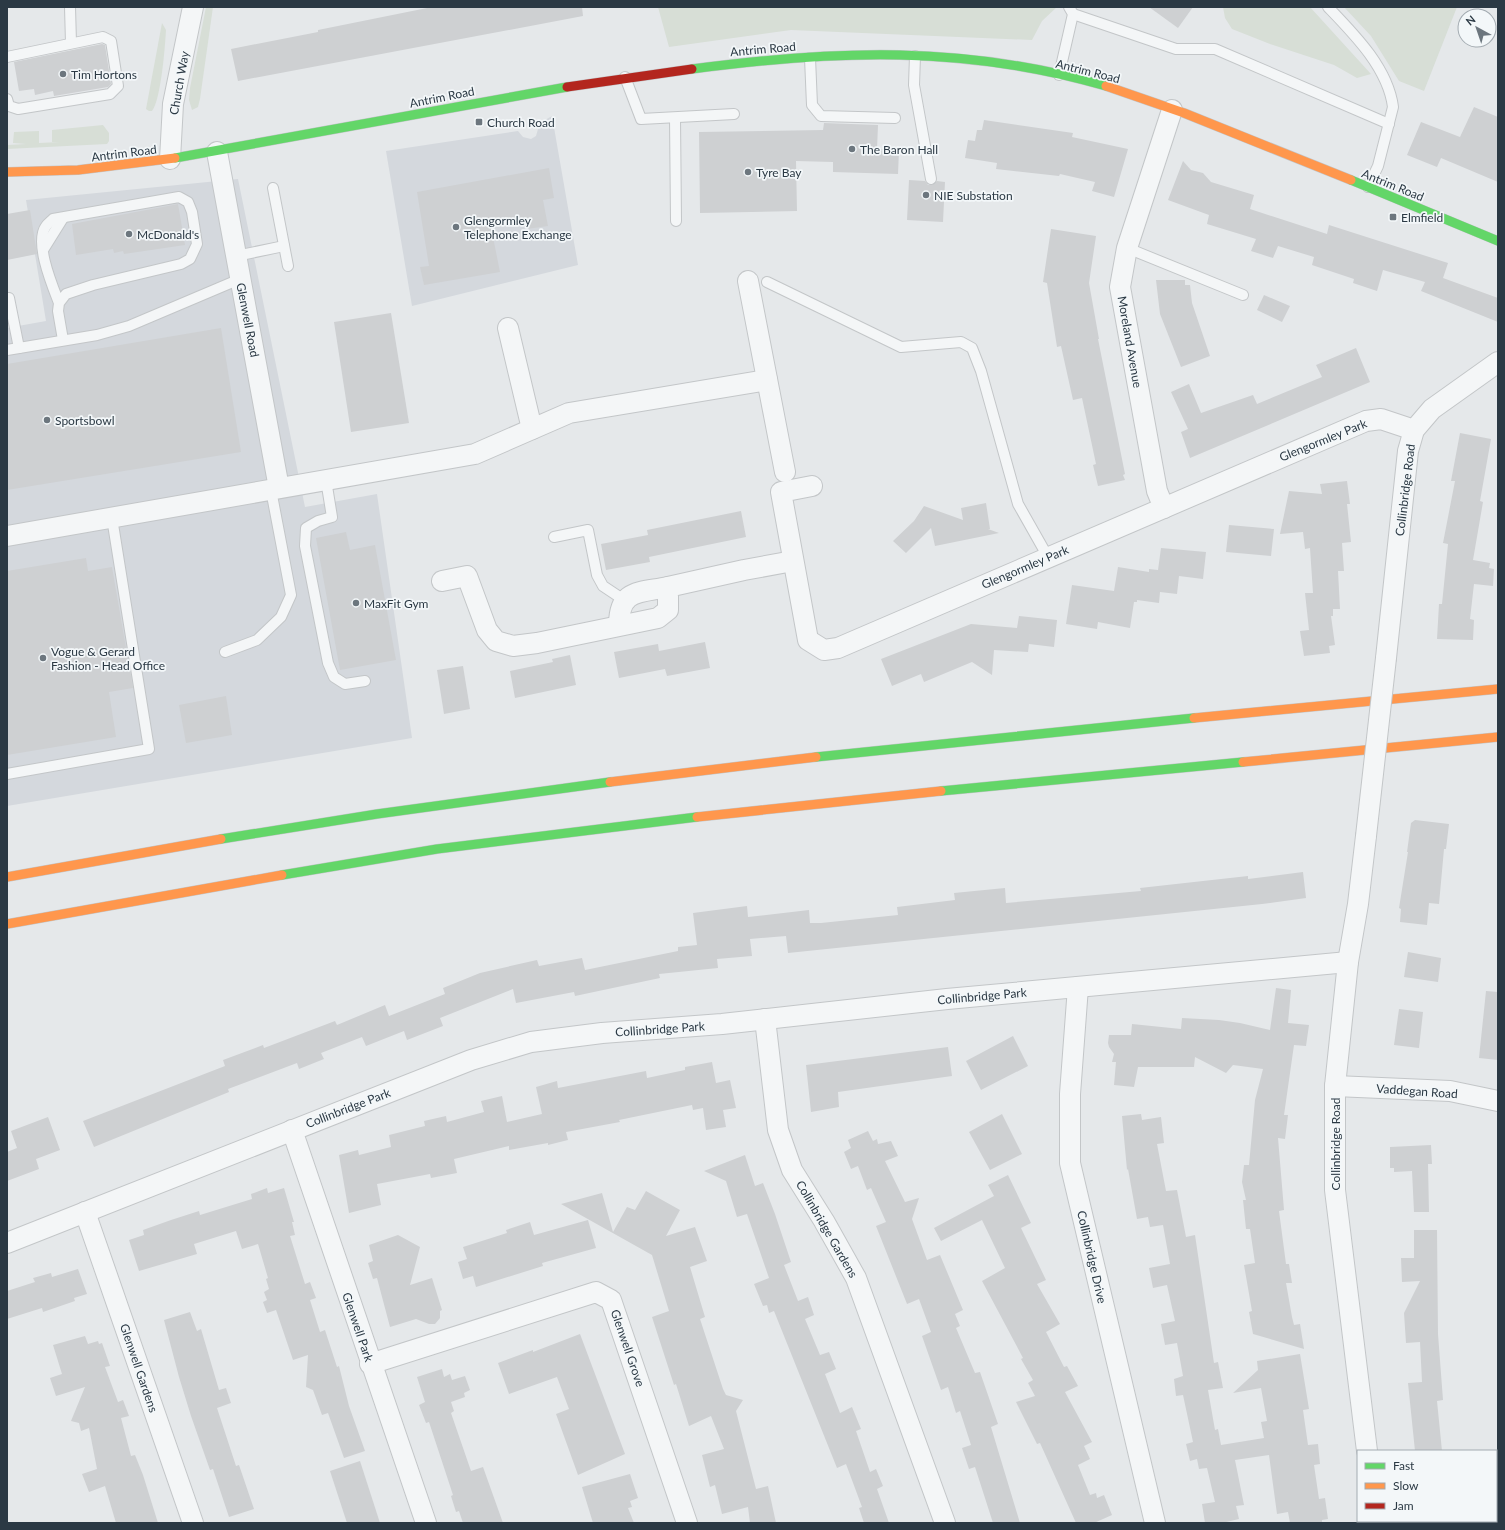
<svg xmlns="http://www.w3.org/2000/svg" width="1505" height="1530" viewBox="0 0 1505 1530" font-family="Lato,sans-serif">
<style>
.built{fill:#d4d8dd}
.green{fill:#d7ded6}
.building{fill:#ced0d2}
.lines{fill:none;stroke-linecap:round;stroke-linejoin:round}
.lane-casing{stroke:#c3c6c8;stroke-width:12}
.street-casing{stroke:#c3c6c8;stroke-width:22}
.fast-casing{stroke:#c2c5c8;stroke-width:10}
.slow-casing{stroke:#c2c5c8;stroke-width:10}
.jam-casing{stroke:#c2c5c8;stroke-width:10}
.lane{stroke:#f4f6f7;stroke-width:10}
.street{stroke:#f4f6f7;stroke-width:20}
.fast{stroke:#63d668;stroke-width:9}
.slow{stroke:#ff974d;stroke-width:9}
.jam{stroke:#b3261e;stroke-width:9}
.street-bridge-casing{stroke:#c3c6c8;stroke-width:22;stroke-linecap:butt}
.street-bridge{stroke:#f4f6f7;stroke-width:20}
.poi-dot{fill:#6c767e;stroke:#f3f7f9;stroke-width:1.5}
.labels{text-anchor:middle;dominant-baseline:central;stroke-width:3.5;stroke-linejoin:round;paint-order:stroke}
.street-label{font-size:12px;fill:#2b3944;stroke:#f3f7f9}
.poi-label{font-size:12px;fill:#2b3944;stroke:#f3f7f9;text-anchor:start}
</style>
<rect width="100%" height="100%" fill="#e5e8ea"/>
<g class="built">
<polygon points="552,116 578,265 412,306 386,151 518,131 523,137 531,139 536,136 538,129 545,120"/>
<polygon points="238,179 305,507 377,494 412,738 7,806 7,328 46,321 26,200"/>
</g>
<g class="green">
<polygon points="206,7 213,7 200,99 198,107 192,110 189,100 190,88"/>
<polygon points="658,7 1057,7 1042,21 1032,40 791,30 669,47"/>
<polygon points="1223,7 1310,7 1371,74 1357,78 1334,65 1270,44 1232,29 1225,18"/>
<polygon points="1344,7 1457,7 1424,91 1399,81 1371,36"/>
<path d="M162,23L166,30C165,47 161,99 152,111H149L146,109Z"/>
<polygon points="103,125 109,133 109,141 107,144 7,149 7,145 26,144 13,143 14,132 39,131 39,143 60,142 52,142 52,130"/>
</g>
<g class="building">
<polygon points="432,7 582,7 583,16 238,81 231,49 318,32 318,30"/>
<polygon points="1149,7 1193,7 1178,28"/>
<polygon points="102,44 105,45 111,84 108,87 54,96 53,91 35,95 34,89 19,91 14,62"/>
<polygon points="1474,107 1498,117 1498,182 1441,158 1437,167 1407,155 1421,122 1460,137"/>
<polygon points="984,120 1073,133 1072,137 1128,149 1114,197 1092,191 1095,182 1060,174 1059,176 996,169 997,163 965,158 968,140 975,141 977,130 982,130"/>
<polygon points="824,123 878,125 877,149 899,150 898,174 833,172 833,162 796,161 797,211 700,213 699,132 823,130"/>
<polygon points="1183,161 1191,170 1203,173 1211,182 1254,195 1250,209 1327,234 1329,225 1448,263 1443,278 1498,298 1498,322 1421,291 1425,282 1383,270 1377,291 1353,283 1354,279 1312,265 1314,257 1278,246 1273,258 1251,251 1256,239 1207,224 1209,215 1168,200"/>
<polygon points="549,168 554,198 543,200 548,226 527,229 525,221 491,227 500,272 424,285 420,267 429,266 417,192"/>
<polygon points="909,180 925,181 928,185 932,185 937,181 945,182 943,222 907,220"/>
<polygon points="178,204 185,245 124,254 123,251 114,253 113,249 76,255 72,224"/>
<polygon points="30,210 37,254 7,260 7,214"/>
<polygon points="1051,229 1096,236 1089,283 1099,339 1098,339 1125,474 1123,475 1125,480 1098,486 1093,465 1096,464 1082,398 1073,400 1061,346 1057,347 1047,283 1043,282"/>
<polygon points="1156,280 1185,280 1185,285 1190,285 1192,303 1210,356 1181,367 1160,314"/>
<polygon points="1264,295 1290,306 1282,322 1257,310"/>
<polygon points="391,313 409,423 351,432 334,322"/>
<polygon points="221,328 241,452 7,490 7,364"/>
<polygon points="1356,348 1370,382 1190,458 1181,432 1188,429 1171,392 1189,384 1201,413 1253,395 1257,404 1322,377 1316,365"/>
<polygon points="1460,433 1491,439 1480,501 1483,502 1473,560 1490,563 1489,568 1494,569 1493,586 1474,584 1470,619 1474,620 1473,640 1437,639 1439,604 1442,604 1448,544 1443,543 1455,481 1451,481"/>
<polygon points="1347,481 1350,504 1347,504 1351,542 1342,543 1344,571 1338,571 1340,609 1333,609 1333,616 1331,616 1335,645 1329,646 1330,653 1304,656 1300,631 1309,630 1305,593 1313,593 1310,548 1305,549 1303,532 1280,534 1289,491 1322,494 1320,484"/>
<polygon points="986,503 990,529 988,529 999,533 935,546 931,528 906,553 893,541 914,521 924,506 963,520 961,508"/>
<polygon points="741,511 746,537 649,557 650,562 606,570 601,544 648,535 647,530"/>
<polygon points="1229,525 1274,529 1271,556 1226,552"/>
<polygon points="346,532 350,550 375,545 396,660 340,670 316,538"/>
<polygon points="1161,548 1206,552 1203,579 1179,576 1177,594 1160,592 1159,603 1137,600 1137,602 1134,602 1130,628 1098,622 1097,629 1066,624 1072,585 1114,591 1118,567 1149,572 1149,569 1158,570"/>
<polygon points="86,558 88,571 112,567 133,688 109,692 116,737 7,755 7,571"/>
<polygon points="1019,616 1057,620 1054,647 1029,644 1028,652 994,650 992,675 972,662 924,682 921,674 892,686 881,659 971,624 1017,628"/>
<polygon points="705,642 710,668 667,676 665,669 619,678 614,652 658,644 659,651"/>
<polygon points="570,655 576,685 515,698 510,671 553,662 552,659"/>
<polygon points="463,666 470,709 444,714 437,670"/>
<polygon points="226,696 232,735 186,743 179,705"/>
<polygon points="1415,820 1449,824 1446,849 1444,849 1439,904 1429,903 1427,925 1400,922 1401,909 1399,908 1408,852 1407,852 1411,823"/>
<polygon points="1303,872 1306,898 1262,904 788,953 786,936 750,939 752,956 717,959 718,968 659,974 660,978 575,996 574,992 516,1003 513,989 440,1018 443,1026 407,1040 404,1031 366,1046 362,1037 321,1053 324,1059 299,1069 297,1063 228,1089 229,1092 94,1147 83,1121 225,1066 223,1060 263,1045 264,1048 335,1021 337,1025 385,1005 389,1016 445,994 443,988 480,973 537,960 539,966 582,958 585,970 678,951 678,947 697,945 693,913 747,906 748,917 809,910 810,923 821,923 898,915 897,907 955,900 954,893 1005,888 1006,903 1141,891 1140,888 1248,876 1248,879"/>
<polygon points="1408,952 1441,958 1438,982 1404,977"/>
<polygon points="1276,988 1291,990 1288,1023 1309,1025 1306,1046 1294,1045 1284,1115 1288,1115 1285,1139 1278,1138 1284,1210 1279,1211 1286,1264 1289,1264 1292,1283 1286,1283 1292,1317 1294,1325 1300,1324 1304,1349 1253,1334 1249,1312 1252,1311 1244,1265 1255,1263 1250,1229 1246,1229 1243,1200 1246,1200 1242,1182 1244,1165 1249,1165 1255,1100 1263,1069 1233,1065 1226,1073 1195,1057 1194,1067 1138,1067 1134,1087 1114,1085 1116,1062 1112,1062 1114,1054 1109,1047 1108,1043 1109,1035 1131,1035 1132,1024 1181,1029 1182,1018 1219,1020 1240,1023 1270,1030"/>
<polygon points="1486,991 1498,992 1498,1060 1479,1058"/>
<polygon points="1399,1009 1423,1012 1419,1048 1394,1045"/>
<polygon points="1013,1036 1028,1066 981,1090 966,1061"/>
<polygon points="948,1047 952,1076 838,1092 839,1107 811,1112 806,1065"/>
<polygon points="712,1062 716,1083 730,1080 736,1108 723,1110 726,1127 706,1130 703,1108 693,1110 692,1105 619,1120 620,1122 566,1132 568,1140 548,1145 548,1143 509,1150 509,1146 454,1159 457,1173 431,1178 430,1174 377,1184 381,1205 349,1213 339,1155 358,1150 359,1155 391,1147 389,1135 425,1126 424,1121 446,1116 447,1122 484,1112 481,1101 502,1096 507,1122 542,1114 536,1087 557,1081 558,1088 646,1071 647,1078 685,1070 685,1067"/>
<polygon points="1002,1114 1022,1154 990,1170 969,1132"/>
<polygon points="1141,1114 1142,1120 1161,1117 1164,1143 1157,1144 1166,1191 1177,1190 1186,1237 1195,1235 1214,1363 1218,1362 1223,1388 1208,1390 1215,1430 1218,1429 1221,1445 1264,1438 1261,1422 1267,1421 1261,1388 1233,1393 1258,1370 1257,1361 1300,1354 1309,1409 1303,1410 1308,1445 1318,1444 1320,1464 1314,1465 1319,1499 1325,1498 1328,1519 1322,1520 1322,1523 1290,1523 1288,1512 1277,1514 1269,1455 1235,1460 1244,1505 1236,1506 1239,1519 1222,1523 1205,1523 1202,1504 1215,1502 1207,1468 1199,1469 1197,1459 1190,1461 1186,1444 1193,1442 1183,1395 1176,1396 1174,1379 1183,1376 1177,1343 1165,1345 1161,1324 1175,1321 1167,1285 1153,1288 1149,1268 1170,1264 1163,1225 1150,1227 1148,1217 1137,1219 1128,1169 1127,1170 1122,1116"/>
<polygon points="48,1117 60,1150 36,1159 39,1169 7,1181 7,1152 17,1148 11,1131"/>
<polygon points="868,1131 873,1141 877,1139 878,1144 891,1141 898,1156 885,1161 905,1202 919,1198 912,1219 927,1260 940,1255 963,1310 955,1314 960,1326 956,1328 975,1373 980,1372 998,1424 991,1427 1020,1523 993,1523 975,1467 969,1469 962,1448 971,1445 960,1411 956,1413 948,1387 941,1390 922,1336 931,1332 919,1299 907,1304 876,1226 886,1222 871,1188 867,1190 858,1166 851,1169 844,1152 851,1148 848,1140"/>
<polygon points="1431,1145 1432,1164 1428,1164 1429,1212 1414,1212 1412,1171 1394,1172 1394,1168 1390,1168 1390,1147"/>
<polygon points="745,1155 755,1186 763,1183 775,1214 791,1262 784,1265 798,1301 808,1297 814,1315 805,1319 820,1355 829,1352 836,1369 825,1374 840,1413 852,1407 861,1429 856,1431 870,1472 876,1469 883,1486 877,1489 889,1523 864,1523 859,1508 862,1507 846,1464 837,1468 774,1311 769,1313 767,1305 763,1306 754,1284 769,1278 747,1214 737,1217 726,1181 704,1171"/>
<polygon points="1008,1175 1031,1223 1021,1228 1046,1280 1037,1284 1060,1324 1046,1332 1064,1367 1067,1366 1078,1386 1065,1392 1092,1442 1084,1446 1090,1459 1078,1465 1090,1495 1096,1493 1097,1498 1104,1495 1112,1515 1094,1523 1076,1523 1040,1443 1037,1444 1016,1402 1035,1396 1028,1383 1033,1380 1021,1359 1023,1358 982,1281 1005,1268 982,1220 941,1241 934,1228 994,1196 988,1185"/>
<polygon points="267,1188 268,1193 284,1188 294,1222 292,1222 295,1235 290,1236 305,1284 310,1282 316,1298 310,1300 320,1332 325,1330 337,1367 339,1366 349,1406 365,1451 344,1458 328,1413 322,1415 313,1390 306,1387 308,1355 293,1360 276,1310 267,1313 263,1302 267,1300 264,1292 269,1289 266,1279 268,1278 258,1244 242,1249 236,1231 194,1244 197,1254 139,1271 129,1240 144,1235 143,1230 171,1220 199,1211 200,1215 252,1199 251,1194"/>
<polygon points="646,1191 680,1210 666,1236 695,1227 707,1261 690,1267 705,1317 700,1319 723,1389 726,1395 743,1400 736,1411 756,1489 768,1486 776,1523 750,1523 748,1507 722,1514 715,1485 710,1487 702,1455 724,1449 711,1416 689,1426 676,1384 674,1385 652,1317 669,1311 652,1255 561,1204 602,1193 613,1232 627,1207 635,1210"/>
<polygon points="588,1220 596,1248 542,1263 543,1266 476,1287 473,1276 463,1279 458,1262 467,1259 463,1247 507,1233 506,1230 530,1222 534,1235"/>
<polygon points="1414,1230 1437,1230 1438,1334 1443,1400 1437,1401 1442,1451 1415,1451 1408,1383 1422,1382 1420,1342 1406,1343 1404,1313 1420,1281 1402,1282 1401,1258 1414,1258"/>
<polygon points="398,1235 420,1247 410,1285 432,1278 442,1310 440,1311 440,1318 435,1324 429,1324 416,1319 390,1327 377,1278 373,1279 368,1263 373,1261 369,1245"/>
<polygon points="78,1269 87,1294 74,1298 75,1301 43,1312 42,1308 7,1319 7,1291 35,1282 33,1278 51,1273 52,1277"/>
<polygon points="190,1312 197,1331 201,1329 219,1390 226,1388 231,1403 217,1408 236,1466 239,1465 254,1509 229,1517 213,1469 210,1470 191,1416 179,1377 164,1320"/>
<polygon points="580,1334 625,1454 578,1475 556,1414 569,1409 557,1377 509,1394 498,1363 533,1350 533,1352"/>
<polygon points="85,1336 88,1344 98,1341 99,1344 102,1343 110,1366 105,1367 118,1402 123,1400 129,1416 121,1418 131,1456 135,1455 143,1475 158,1523 116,1523 105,1486 89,1492 82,1474 97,1469 89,1428 81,1431 79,1423 71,1421 85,1387 56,1396 50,1378 62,1374 53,1345"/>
<polygon points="442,1369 444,1377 450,1374 452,1380 465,1376 470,1390 464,1393 465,1397 451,1402 454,1411 451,1413 471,1471 483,1467 503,1523 463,1523 459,1511 456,1512 451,1496 453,1495 429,1422 426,1423 419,1405 425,1402 417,1377"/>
<polygon points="360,1461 380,1523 347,1523 330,1471"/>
<polygon points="630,1474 638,1498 630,1501 632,1507 628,1508 634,1523 593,1523 582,1487"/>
</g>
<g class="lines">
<defs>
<g id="lane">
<polyline points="70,7 71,43"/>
<path d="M1328,7C1354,34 1388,68 1393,107L1378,166L1368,187"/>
<polyline points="1073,14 1176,49 1215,49 1389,124"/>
<polyline points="915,56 914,85 931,179"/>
<polyline points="7,57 103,37 111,41 118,86 110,94 18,109 9,106 7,99"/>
<polyline points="810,58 812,105 821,116 895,118"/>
<polyline points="1059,75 1073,14 1069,7"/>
<polyline points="625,77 641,119 734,114"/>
<polyline points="675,118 676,221"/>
<polyline points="273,188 288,266"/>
<polyline points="1127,248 1243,295"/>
<polyline points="43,250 63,218"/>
<polyline points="236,256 284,246"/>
<polyline points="767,282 901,347 961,342 972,348 981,371 1018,504 1048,557"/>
<polyline points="9,298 19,348"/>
<path d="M59,303C52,285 34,242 46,226C48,223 51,221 53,219L179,197L188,202L192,212L197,244L190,259L181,264L93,285L66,294L59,303L58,311L63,340"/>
<polyline points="7,350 97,335 129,326 240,279"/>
<polyline points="326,480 332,517 318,521 306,528 305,546 328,663 334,677 345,684 365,681"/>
<polyline points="554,537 588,530 597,575 603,586 624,600"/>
<polyline points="225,652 257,640 281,617 291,595 271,490"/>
<polyline points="7,774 149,749 112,518"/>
</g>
<g id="street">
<polyline points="217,152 279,488"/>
<polyline points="170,159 173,104 193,7"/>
<polyline points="748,281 785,472"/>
<polyline points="508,328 532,429"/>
<polyline points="812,486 781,492 808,640 824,650 838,648 1366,421 1381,419 1414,430"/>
<polyline points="1164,508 1157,491 1120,287 1127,248 1172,110"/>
<polyline points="7,536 475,454 569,413 767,380"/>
<polyline points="442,581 467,576 487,630 496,641 513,646 537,643 658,618 668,610 668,587 744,570 793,561"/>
<path d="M619,625C619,589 639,593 668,587"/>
<polyline points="1386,658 1408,451 1414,430 1432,409 1498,362"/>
<polyline points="1366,836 1358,904 1348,962 1335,1086 1335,1190 1367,1451"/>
<polyline points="1078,987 1070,1094 1070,1163 1155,1523"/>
<polyline points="765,1019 778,1130 792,1170 824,1221 856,1278 945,1523"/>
<polyline points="1335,1086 1450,1091 1498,1101"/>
<polyline points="292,1130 426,1523"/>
<polyline points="85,1212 193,1523"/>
<polyline points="7,1243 471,1060 531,1042 602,1033 722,1024 947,999 1348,962"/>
<polyline points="370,1364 596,1292 611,1300 687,1523"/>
<polyline points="1375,1521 1376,1523"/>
</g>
<g id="fast">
<path d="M692,69C835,50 965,45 1106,86"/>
<polyline points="175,158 567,87"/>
<polyline points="1351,180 1498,241"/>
<polyline points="816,757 1194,718"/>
<polyline points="941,791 1243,762"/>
<polyline points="221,839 377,814 610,782"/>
<polyline points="282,875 437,849 697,817"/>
</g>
<g id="slow">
<polyline points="1106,86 1184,113 1351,180"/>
<polyline points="7,172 78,170 175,158"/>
<polyline points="1194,718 1498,689"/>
<polyline points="1243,762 1498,737"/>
<polyline points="610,782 816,757"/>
<polyline points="697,817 941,791"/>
<polyline points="7,877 221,839"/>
<polyline points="7,924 282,875"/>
</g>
<polyline id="jam" points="567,87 692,69"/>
</defs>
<use href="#lane" class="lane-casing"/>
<use href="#street" class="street-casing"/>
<use href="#fast" class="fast-casing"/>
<use href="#slow" class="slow-casing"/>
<use href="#jam" class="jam-casing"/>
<use href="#lane" class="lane"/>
<use href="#street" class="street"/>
<use href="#fast" class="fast"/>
<use href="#slow" class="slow"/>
<use href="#jam" class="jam"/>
<defs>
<polyline id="street-bridge" points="1366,836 1386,658"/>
</defs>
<use href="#street-bridge" class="street-bridge-casing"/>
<use href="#street-bridge" class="street-bridge"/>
</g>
<g class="poi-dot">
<circle cx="63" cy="74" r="4"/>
<rect x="475" y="118" width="8" height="8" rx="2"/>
<circle cx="852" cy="149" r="4"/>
<circle cx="748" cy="172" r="4"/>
<circle cx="926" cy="195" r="4"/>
<rect x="1389" y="213" width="8" height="8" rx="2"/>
<circle cx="456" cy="227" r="4"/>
<circle cx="129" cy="234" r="4"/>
<circle cx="47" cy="420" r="4"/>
<circle cx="356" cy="603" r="4"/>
<circle cx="43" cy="658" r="4"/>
</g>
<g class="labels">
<g class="street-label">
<text transform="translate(763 49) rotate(-5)">Antrim Road</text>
<text transform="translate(1088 71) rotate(14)">Antrim Road</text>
<text transform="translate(179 83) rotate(-80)">Church Way</text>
<text transform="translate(442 97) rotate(-11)">Antrim Road</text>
<text transform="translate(124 153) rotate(-7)">Antrim Road</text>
<text transform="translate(1393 185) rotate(22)">Antrim Road</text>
<text transform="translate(248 320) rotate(79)">Glenwell Road</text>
<text transform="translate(1130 342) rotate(80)">Moreland Avenue</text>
<text transform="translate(1323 440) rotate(-22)">Glengormley Park</text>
<text transform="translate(1405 490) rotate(-83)">Collinbridge Road</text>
<text transform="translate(1025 567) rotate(-23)">Glengormley Park</text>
<text transform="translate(982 996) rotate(-5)">Collinbridge Park</text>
<text transform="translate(660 1029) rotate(-4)">Collinbridge Park</text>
<text transform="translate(1417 1091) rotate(4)">Vaddegan Road</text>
<text transform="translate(348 1108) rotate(-21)">Collinbridge Park</text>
<text transform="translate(1335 1144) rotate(-90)">Collinbridge Road</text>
<text transform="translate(827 1229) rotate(60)">Collinbridge Gardens</text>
<text transform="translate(1092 1257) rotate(77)">Collinbridge Drive</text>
<text transform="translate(358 1327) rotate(71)">Glenwell Park</text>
<text transform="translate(628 1348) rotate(71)">Glenwell Grove</text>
<text transform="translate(139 1368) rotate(71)">Glenwell Gardens</text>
</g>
<g class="poi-label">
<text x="71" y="74">Tim Hortons</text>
<text x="487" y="122">Church Road</text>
<text x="860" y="149">The Baron Hall</text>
<text x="756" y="172">Tyre Bay</text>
<text x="934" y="195">NIE Substation</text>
<text x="1401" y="217">Elmfield</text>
<text x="464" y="220">Glengormley<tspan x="464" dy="14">Telephone Exchange</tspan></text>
<text x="137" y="234">McDonald's</text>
<text x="55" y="420">Sportsbowl</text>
<text x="364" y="603">MaxFit Gym</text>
<text x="51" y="651">Vogue &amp; Gerard<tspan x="51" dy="14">Fashion - Head Office</tspan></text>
</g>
</g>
<rect width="1505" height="1530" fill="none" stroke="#2b3944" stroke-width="16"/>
<rect x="1357" y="1450" width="140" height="72" fill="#f3f7f9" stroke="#a3abb1"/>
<rect x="1365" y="1463" width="20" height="6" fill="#63d668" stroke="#a3abb1"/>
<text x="1393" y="1470" font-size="12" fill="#2b3944">Fast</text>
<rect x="1365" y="1483" width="20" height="6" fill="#ff974d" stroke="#a3abb1"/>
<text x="1393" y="1490" font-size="12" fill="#2b3944">Slow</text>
<rect x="1365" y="1503" width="20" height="6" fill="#b3261e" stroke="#a3abb1"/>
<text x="1393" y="1510" font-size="12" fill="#2b3944">Jam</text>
<g transform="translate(1477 28) rotate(320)"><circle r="19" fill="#f3f7f9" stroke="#a3abb1"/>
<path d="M0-3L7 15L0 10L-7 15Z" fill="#6c767e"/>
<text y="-6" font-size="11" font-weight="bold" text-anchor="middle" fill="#2b3944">N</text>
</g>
</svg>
